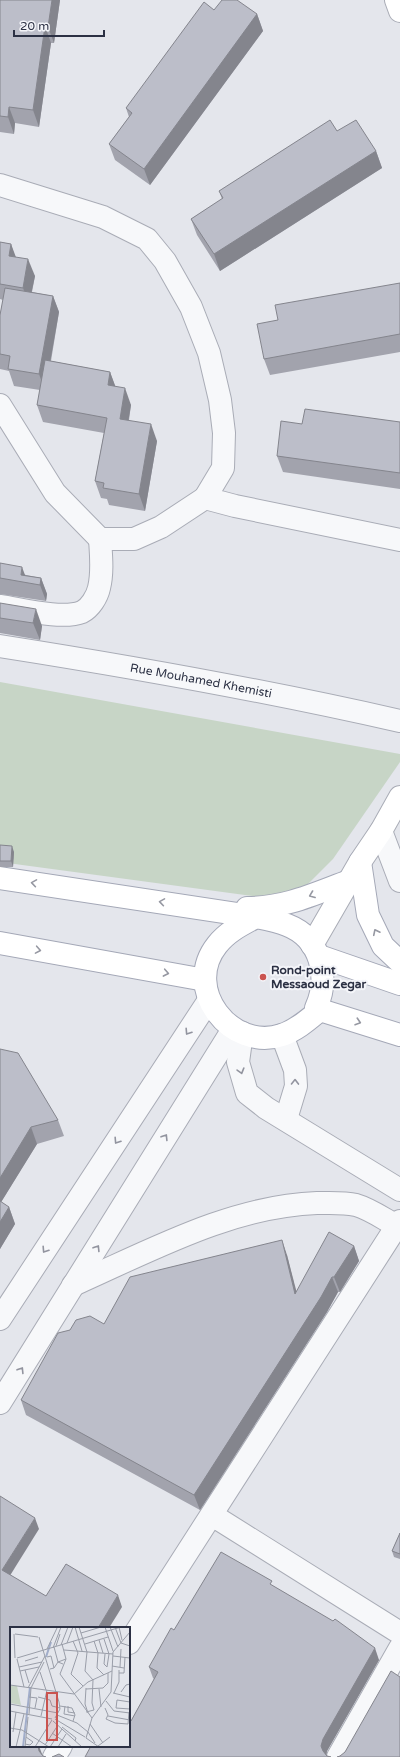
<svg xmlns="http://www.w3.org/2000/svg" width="400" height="1757" viewBox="0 0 400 1757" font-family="'Varela Round',sans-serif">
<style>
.green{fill:#c7d5c6}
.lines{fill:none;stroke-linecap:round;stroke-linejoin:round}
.minor-casing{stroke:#a9acb6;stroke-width:24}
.tertiary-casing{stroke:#a9acb6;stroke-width:24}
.secondary-casing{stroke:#a9acb6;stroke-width:24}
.primary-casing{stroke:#a4a8b7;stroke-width:24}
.minor{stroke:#f7f8fa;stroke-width:22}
.tertiary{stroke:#f7f8fa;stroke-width:22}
.secondary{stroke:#fff;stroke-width:22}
.primary{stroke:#fff;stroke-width:22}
.wall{fill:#a2a3ad}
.shaded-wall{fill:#84858d}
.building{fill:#bcbec9;stroke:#84858d}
.oneway{stroke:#9698a2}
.oneway2{stroke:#92949f}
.poi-dot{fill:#ca534f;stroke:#f4f5f9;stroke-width:1.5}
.labels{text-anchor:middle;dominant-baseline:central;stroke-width:4;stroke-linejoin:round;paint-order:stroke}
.street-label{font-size:12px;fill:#2c3144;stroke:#f4f5f9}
.poi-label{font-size:12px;font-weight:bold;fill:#2c3144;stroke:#f4f5f9;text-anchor:start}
.inset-river{fill:none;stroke:#a1adca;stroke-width:2}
.inset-road{fill:none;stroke:#9a9ea9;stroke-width:1}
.view{fill:#ca534f;fill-opacity:0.15;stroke:#ca534f;stroke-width:2}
.inset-edge{fill:none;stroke:#2c3144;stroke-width:2}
</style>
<rect width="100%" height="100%" fill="#e4e6ec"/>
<polygon class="green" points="0,682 400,754 400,762 333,859 305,887 282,900 0,862"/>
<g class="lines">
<defs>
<g id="minor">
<polyline points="0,185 103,217 147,239 165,261 191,307 209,353 220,400 224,433 223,468 205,498 235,506 400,540"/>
<polyline points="0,405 55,493 100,539 134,539 161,527 205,498"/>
<path d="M0,606C21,609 62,620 82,612C90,608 97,597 99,588C103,572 101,555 100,539"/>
<path id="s1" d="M0,646C134,667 268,691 400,721"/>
<polyline points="381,831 400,881"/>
<path d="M73,1285C150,1251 231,1206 317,1203C329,1203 343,1202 356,1205C370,1209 384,1219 397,1226"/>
<polyline points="0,1319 209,1000"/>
<polyline points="0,1403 233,1029"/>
<polyline points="212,1515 400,1633"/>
<polyline points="129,1643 400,1221"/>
<polyline points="54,1757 61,1746"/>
<polyline points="338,1757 400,1648"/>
</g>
<g id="tertiary">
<polyline points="242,1033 238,1062 247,1093 266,1108 400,1190"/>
<polyline points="282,1035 295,1070 296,1086 286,1119"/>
</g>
<g id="secondary">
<polyline points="396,0 400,11"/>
<polyline points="312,945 360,862 381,831 400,797"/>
</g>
<g id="primary">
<polyline points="360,862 368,915 383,946 400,962"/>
<polyline points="0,878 256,917"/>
<path d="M247,908C285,908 314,894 349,881"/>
<path d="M256,917C266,919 277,921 287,925C321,938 330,977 316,1008L320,1010C309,1019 297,1030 282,1035C231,1052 182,989 217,945C227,932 241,925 256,917Z"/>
<polyline points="0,943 205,980"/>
<polyline points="319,956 400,984"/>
<polyline points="320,1010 400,1035"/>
</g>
</defs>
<use href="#minor" class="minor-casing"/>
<use href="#tertiary" class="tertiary-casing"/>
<use href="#secondary" class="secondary-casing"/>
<use href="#primary" class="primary-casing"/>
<use href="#minor" class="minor"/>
<use href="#tertiary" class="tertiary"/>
<use href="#secondary" class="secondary"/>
<use href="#primary" class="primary"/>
</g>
<g class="wall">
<polygon points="60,0 54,43 51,43 39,127 15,123 14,134 0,132 0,2"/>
<polygon points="214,10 257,14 263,31 150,185 115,160 109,144 129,117 126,108"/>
<polygon points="337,131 376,151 382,168 220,271 197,235 191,219 222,199 219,191"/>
<polygon points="0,242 11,244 15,257 35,276 32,292 53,296 59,312 51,361 110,372 115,386 131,405 129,420 157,441 145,511 109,505 107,499 101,498 95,481 104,433 43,422 37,405 40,390 14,386 9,371 0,369 0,315 3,300 0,299"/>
<polygon points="400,283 400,352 270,375 264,359 278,320"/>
<polygon points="400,422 400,489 283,472 277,456 302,424"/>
<polygon points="0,563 26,575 41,578 47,594 46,601 0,594"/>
<polygon points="0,603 42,626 40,640 0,633"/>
<polygon points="0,845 14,852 13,867 0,867"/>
<polygon points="0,1049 58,1120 64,1136 37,1144 1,1202 9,1207 15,1224 0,1249"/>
<polygon points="354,1246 359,1261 340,1292 338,1292 327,1312 200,1510 26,1415 21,1400 70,1330 104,1324 287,1255 296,1292"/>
<polygon points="400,1533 400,1559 394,1557 392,1551"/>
<polygon points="273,1586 379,1660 327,1751 326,1755 327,1756 131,1721 154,1679 153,1678 149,1667 174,1630"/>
</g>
<g class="shaded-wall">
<polygon points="52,0 60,0 54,43 48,27"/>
<polygon points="257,14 263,31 150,185 144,169"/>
<polygon points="45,26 51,43 39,127 33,110"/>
<polygon points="9,107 15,123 14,134 8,117"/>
<polygon points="376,151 382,168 220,271 214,254"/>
<polygon points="11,244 17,260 9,256"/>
<polygon points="28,259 35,276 29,304 23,288"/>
<polygon points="53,296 59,312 45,391 39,374"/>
<polygon points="110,372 116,388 108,385"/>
<polygon points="125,388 131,405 126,435 120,419"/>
<polygon points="151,424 157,441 145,511 139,494"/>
<polygon points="22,567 28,583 21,575"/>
<polygon points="41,578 47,594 46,601 40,585"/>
<polygon points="36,609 42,626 40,640 33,623"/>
<polygon points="12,846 14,852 13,867 11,861"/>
<polygon points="31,1127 37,1144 0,1204 0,1178"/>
<polygon points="9,1207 15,1224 0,1249 0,1222"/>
<polygon points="282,1240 287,1255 301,1309 295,1294"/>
<polygon points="354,1246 359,1261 340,1292 334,1277"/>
<polygon points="332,1277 338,1292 327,1312 200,1510 194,1495"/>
<polygon points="35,1518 39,1529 6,1582 2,1570"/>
<polygon points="118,1595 122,1607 109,1628 98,1628"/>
<polygon points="375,1648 379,1660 327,1751 326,1757 325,1757 321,1746 323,1739"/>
<polygon points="38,1746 39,1746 42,1754 42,1757 39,1751"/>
</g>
<g class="building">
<polygon points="0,0 52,0 48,27 45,26 33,110 9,107 8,117 0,116"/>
<polygon points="222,0 237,0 257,14 144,169 109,144 132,113 126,108 204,2 214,10"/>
<polygon points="330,120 337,131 356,120 376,151 214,254 191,219 223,198 219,191"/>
<polygon points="0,242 11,244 9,256 28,259 23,288 0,284"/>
<polygon points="400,283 400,334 264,359 257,324 278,320 275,305"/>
<polygon points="5,288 53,296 39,374 8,369 10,356 0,354 0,315"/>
<polygon points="45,360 110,372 108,385 125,388 120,419 151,424 139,494 103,488 104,483 95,481 107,418 37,405"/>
<polygon points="305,409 400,422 400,473 277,456 281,421 302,424"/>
<polygon points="0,563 22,567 21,575 41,578 40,585 0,578"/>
<polygon points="0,603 36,609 33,623 0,618"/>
<polygon points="0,845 12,846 11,861 0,861"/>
<polygon points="0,1049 18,1053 58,1120 31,1127 0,1178"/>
<polygon points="0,1201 9,1207 0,1222"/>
<polygon points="329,1232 354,1246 334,1277 332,1277 321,1297 194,1495 21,1400 58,1333 70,1330 76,1320 90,1316 104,1324 130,1277 282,1240 295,1294"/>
<polygon points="0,1496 35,1518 2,1570 46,1596 66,1564 118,1595 98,1628 11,1628 11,1746 38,1746 39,1751 43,1756 46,1757 0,1757"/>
<polygon points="400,1533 400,1554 392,1551"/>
<polygon points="221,1552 272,1581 270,1584 333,1621 335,1619 375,1648 323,1739 321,1746 323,1751 327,1756 331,1757 85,1757 91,1746 129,1746 129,1720 131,1721 158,1672 149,1667 171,1628 174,1630"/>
<polygon points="391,1671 400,1677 400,1757 337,1757 340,1756 345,1752"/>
<polygon points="59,1754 64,1757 52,1757"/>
</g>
<defs><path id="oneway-chevron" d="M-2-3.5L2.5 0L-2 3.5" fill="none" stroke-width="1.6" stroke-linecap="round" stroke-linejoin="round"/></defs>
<g class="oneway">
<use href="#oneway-chevron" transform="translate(34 883) rotate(-171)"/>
<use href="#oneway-chevron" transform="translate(312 895) rotate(159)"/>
<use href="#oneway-chevron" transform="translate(162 902) rotate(-171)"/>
<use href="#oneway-chevron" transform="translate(376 932) rotate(-116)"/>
<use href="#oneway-chevron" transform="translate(38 950) rotate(10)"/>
<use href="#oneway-chevron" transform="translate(166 973) rotate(11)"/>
<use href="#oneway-chevron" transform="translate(358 1022) rotate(18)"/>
</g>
<g class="oneway2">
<use href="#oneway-chevron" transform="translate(188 1032) rotate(123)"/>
<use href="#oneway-chevron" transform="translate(241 1071) rotate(74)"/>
<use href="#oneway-chevron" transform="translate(295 1082) rotate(-89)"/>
<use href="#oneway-chevron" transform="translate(165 1137) rotate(-58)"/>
<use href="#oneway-chevron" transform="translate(117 1141) rotate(123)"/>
<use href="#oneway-chevron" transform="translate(97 1248) rotate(-58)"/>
<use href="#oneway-chevron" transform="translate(45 1250) rotate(123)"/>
<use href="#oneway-chevron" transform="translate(21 1370) rotate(-58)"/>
</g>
<circle class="poi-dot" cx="263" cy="977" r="4"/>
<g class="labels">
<g class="street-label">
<text stroke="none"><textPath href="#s1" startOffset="204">Rue Mouhamed Khemisti</textPath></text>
</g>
<g class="poi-label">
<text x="271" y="970">Rond-point<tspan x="271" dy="14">Messaoud Zegar</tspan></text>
</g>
</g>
<g transform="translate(10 1627)">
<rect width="120" height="120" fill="#e4e6ec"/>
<path d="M0,58L7,59L11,78L0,76Z" fill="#c7d5c6"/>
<path class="inset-river" d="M36,30L41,15M13,120L20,60"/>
<path class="inset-road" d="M65,0L72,24M69,0L77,25L75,44L83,53L82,76L84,83L76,85M95,0L103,24M100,0L108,20M105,0L111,16L120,19M109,0L112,13M71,6L91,0M4,7L5,31M5,7L28,10M29,10L49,75L50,82L45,91M94,12L99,27L97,40L94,37L95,27M89,13L93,26M63,14L68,26L61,47L73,59M84,14L88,26L87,41L94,48M57,16L63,0M52,17L56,32L50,47L82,91M75,17L98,10M51,18L58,0M46,19L50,7M44,20L48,35L53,37M43,21L51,0M37,22L47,1M54,23L103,27M103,29L120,31M37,30L41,29L44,41L40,42M7,31L111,0M7,32L14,60M15,34L28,30M102,39L114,41M9,40L32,35M110,40L111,22M44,41L48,35L56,32M15,43L19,56M10,44L29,40M30,45L36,63M109,46H114L115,30M0,58L64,67L78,55L102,44M18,61L35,29M76,61L75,77L78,86M76,62L93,61L98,56V46M89,62L91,80M111,65L116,58L120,57M103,66L120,70M104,66L109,55V43M19,70L27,71L25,81M28,70L40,73L42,79L50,81M96,74L104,84L120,86M120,75L107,73L106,81L120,82M0,77L48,86M50,79L62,81L65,88L63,94M55,79L54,87L65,89M58,79V85L65,86M95,81L98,88L96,92L105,96L118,97L119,85M0,84L42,92M19,87L21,61L34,35M47,88L67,96L78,105L85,116M31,89L37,63M98,89L120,93M45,92L75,110M43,94L72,120M80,97L93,116M52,100L66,111L65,114M0,101L12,103L39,120M3,105L6,85M42,106L62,120M76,111L82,91L101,65L103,25L120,5M76,111L89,120M15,117L20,118L23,115L16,110M35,118L48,98M88,119L100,110M6,120L14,87M15,120L18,90M25,120L42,93M40,120L52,102M48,120L56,107"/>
<path class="view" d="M37,66H47V113H37Z"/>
<rect width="120" height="120" class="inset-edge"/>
</g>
<path d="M14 30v6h90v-6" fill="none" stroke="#2c3144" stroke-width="2"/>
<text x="20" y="30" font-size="12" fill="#2c3144" stroke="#f4f5f9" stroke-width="3" paint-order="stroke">20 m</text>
</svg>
